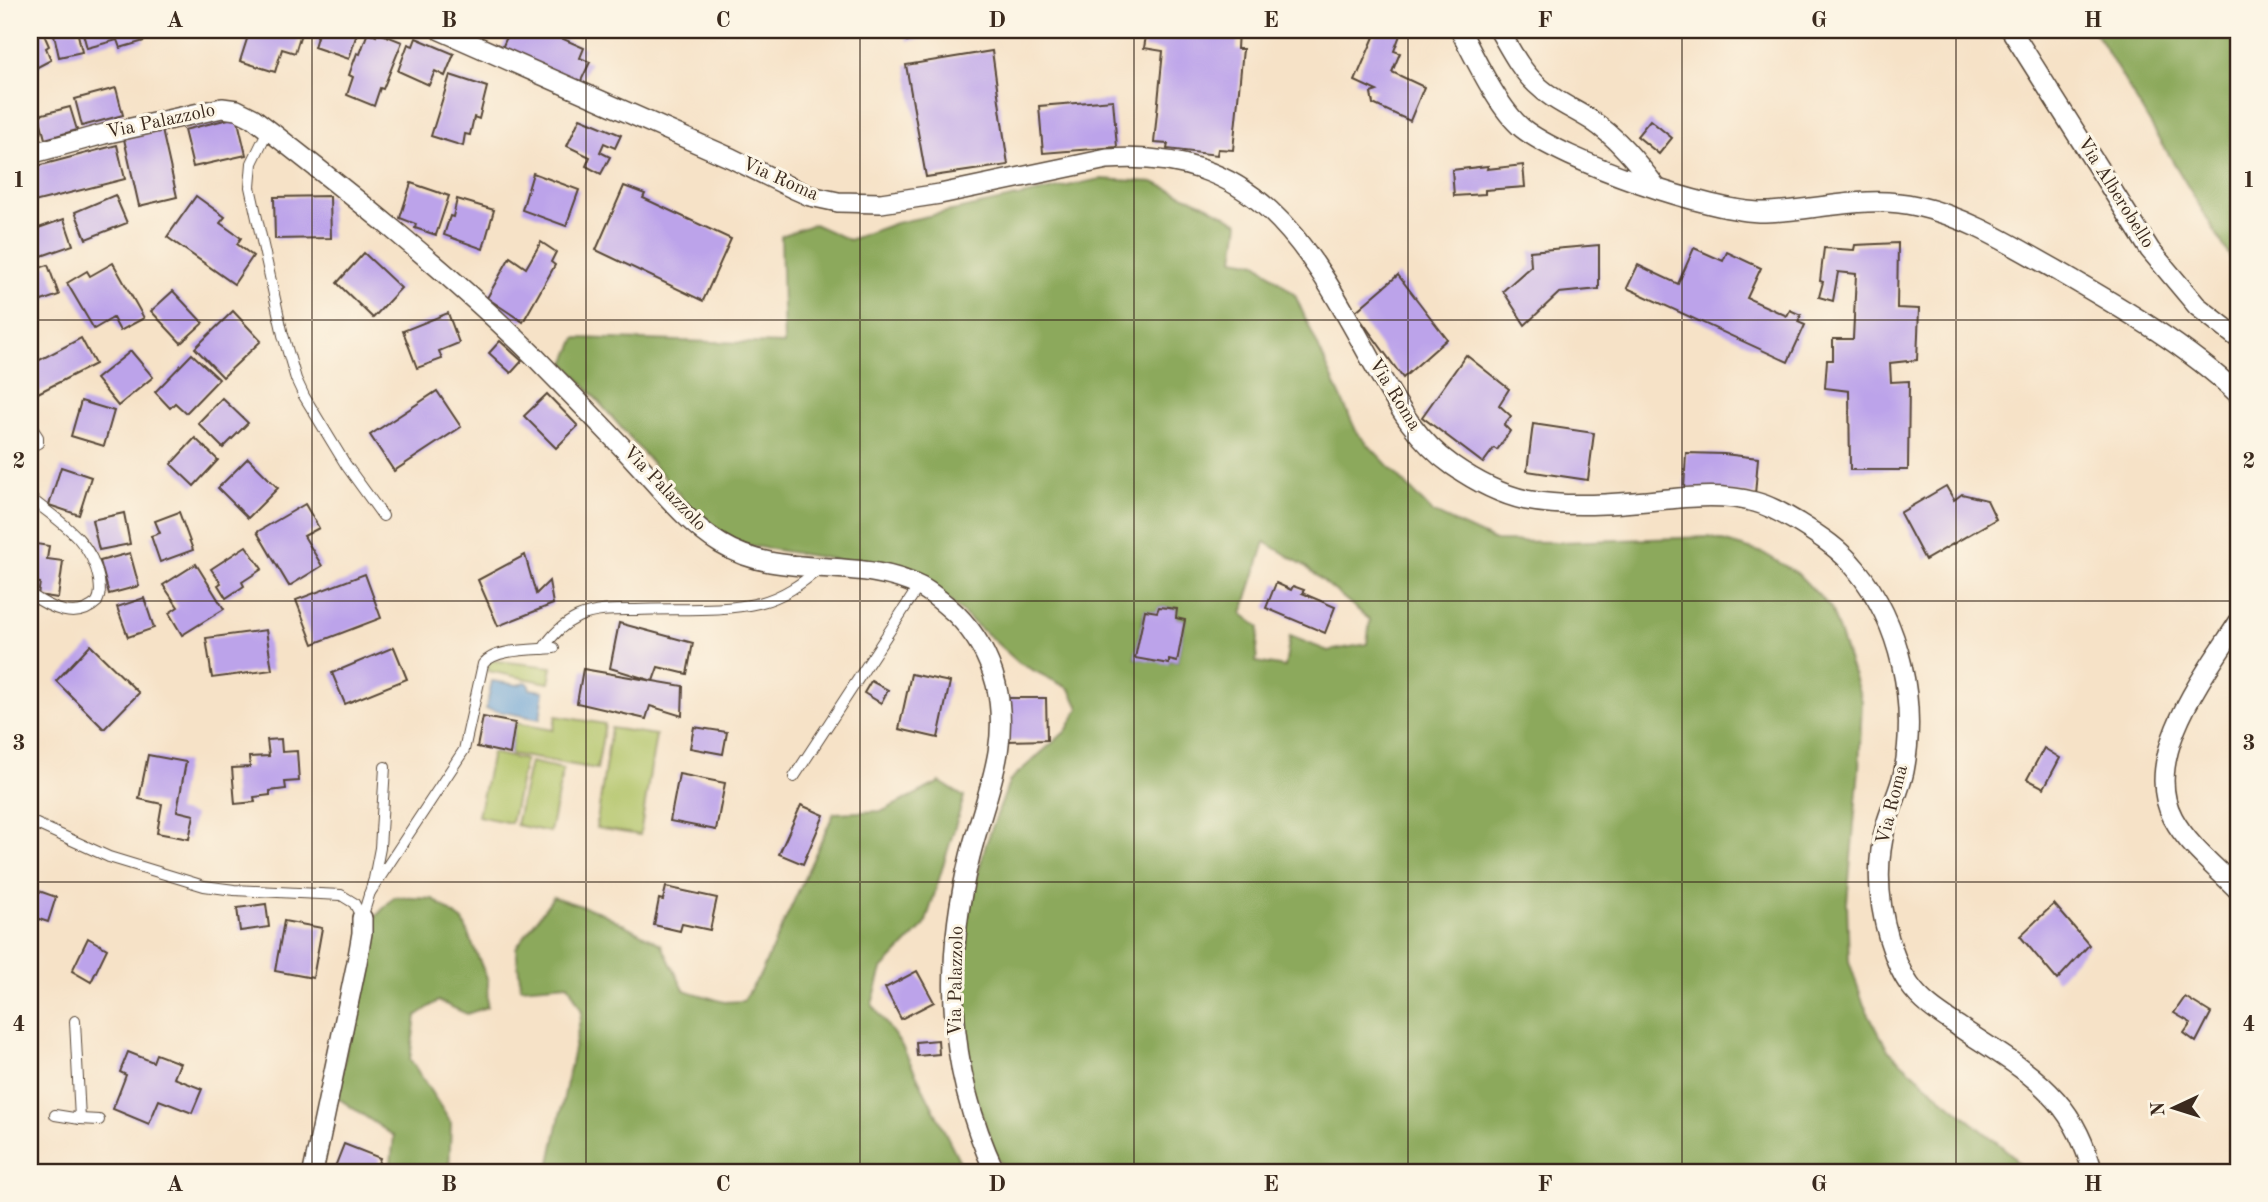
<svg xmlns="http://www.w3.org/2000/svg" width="2268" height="1202" viewBox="0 0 2268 1202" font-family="'Old Standard TT',serif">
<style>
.green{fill:#b0c366;stroke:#767642;stroke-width:2}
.forest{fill:#8ca95b;stroke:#646a3c;stroke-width:2;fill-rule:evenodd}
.water{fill:#639ed3;stroke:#4f6478;stroke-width:2}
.building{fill:#bca3ea}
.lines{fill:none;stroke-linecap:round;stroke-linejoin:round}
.service-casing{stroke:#574637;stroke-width:12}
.minor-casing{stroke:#574637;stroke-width:22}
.service{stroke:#fff;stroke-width:10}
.minor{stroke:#fff;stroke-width:19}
.grid{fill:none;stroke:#3b2a1e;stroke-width:2;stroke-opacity:0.55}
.labels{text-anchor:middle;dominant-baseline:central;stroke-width:6;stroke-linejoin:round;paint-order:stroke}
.street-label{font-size:19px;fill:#3b2a1e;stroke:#fcf5e5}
.neatline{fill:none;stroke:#3b2a1e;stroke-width:2.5}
.grid-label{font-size:23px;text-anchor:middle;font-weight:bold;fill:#3b2a1e}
</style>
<rect width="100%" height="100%" fill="#fcf5e5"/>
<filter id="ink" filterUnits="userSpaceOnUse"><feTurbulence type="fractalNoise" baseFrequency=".0143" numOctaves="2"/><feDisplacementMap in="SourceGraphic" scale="14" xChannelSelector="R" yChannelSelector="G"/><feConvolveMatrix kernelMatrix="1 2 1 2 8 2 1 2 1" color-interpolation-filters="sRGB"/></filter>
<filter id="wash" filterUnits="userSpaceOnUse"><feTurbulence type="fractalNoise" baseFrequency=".00686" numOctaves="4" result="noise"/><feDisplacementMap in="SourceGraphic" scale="28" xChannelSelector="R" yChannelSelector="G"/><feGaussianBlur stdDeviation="1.57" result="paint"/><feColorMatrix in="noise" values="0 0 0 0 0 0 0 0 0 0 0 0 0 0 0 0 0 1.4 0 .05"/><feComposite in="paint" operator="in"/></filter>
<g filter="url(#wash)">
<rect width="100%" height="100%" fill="#f6e2c7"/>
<g class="green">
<polygon points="489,660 552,667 549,683 488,671"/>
<polygon points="556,716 605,724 597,769 510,754 515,723 553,730"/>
<polygon points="611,728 656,735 640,835 596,828"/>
<polygon points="492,753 525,760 511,823 478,816"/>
<polygon points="530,762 563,769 550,832 516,825"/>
</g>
<g class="forest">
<polygon points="2094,30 2238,30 2238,270"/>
<path d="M1100,179L1153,182L1206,205L1239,223L1234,259L1257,263L1295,295L1357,433L1432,512L1495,541L1560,542L1709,537L1763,553L1797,573L1831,608L1862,701L1859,769L1847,903L1849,961L1864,1005L1888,1050L1935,1092L2011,1154L2024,1172H1006L996,1155L971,1085L962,1019L966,917L986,844L1010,780L1066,731L1079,708L1070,689L1019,663L918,573L740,544L696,514L565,363L576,338L784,344L781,236L814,224L849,240L896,223ZM1265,542L1305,566L1370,620L1367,644L1328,651L1290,636L1285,667L1256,662L1259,627L1242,614ZM1159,607L1176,609V618L1185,620L1177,662L1169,660V663L1135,658L1145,610L1157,612Z"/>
<polygon points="940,782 964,797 925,925 882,969 872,1004 902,1046 965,1172 548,1172 582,1011 568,984 521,988 516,948 553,897 600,912 661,944 684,990 724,1002 743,1001 760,975 834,813 883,811"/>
<polygon points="394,897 433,899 463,921 488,981 487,1007 467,1014 438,1001 416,1016 410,1059 451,1123 449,1172 390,1172 394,1136 338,1098 367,926"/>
</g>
<polygon class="water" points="492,681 518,685 525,682 528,683 530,689 544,691 540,719 486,709"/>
<g id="blocks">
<g class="building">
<polygon points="30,30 42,30 49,46 46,48 51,60 30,71"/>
<polygon points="53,30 77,30 82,52 59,57"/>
<polygon points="82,30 141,30 144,41 120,48 117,40 87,48"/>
<polygon points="234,30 302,30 295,53 282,49 275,72 240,61 248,36"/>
<polygon points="319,30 358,30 349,59 314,47"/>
<polygon points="510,30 543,30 584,48 580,58 590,62 580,83 502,48"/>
<polygon points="905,30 951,30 952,35 907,41"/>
<polygon points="1147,30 1238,30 1237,49 1243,49 1233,150 1218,149 1217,155 1167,149 1168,144 1154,143 1163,51 1144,48"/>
<polygon points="1377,30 1402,30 1394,51 1400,53 1392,72 1424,87 1410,121 1373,104 1371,93 1377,91 1355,81"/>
<polygon points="368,32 376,36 377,32 402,42 383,89 380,88 374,106 347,95 353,77 349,75 357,53 360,54"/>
<polygon points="416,38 454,54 445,76 435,71 429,85 398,71 408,44 413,46"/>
<polygon points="992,51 1008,165 926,177 906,65"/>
<polygon points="450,75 487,87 479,119 474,117 470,135 465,134 463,146 431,136"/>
<polygon points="116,88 123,115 82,126 75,99"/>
<polygon points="1113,100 1117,147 1043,153 1039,106"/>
<polygon points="70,107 77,130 45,139 39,115"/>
<polygon points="237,117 246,155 193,167 184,130"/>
<polygon points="580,118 621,135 615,148 604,143 600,152 610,157 601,174 586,166 590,157 567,146"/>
<polygon points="1650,120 1672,138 1659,154 1637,136"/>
<polygon points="162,130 177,197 139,206 124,139"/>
<polygon points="117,145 125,179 30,203 30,168"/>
<polygon points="1523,165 1525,187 1485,190 1485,194 1454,196 1452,170 1488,166 1487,169"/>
<polygon points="533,173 579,190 566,226 522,210"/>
<polygon points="411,183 449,196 436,235 415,228 416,224 400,218"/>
<polygon points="624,186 645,194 643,198 731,239 703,301 596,250"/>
<polygon points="115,195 127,223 86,239 75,212"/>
<polygon points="196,196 225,217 220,223 241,238 237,244 253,256 234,284 167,237"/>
<polygon points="330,196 331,238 275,239 274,197"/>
<polygon points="457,199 494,210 483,249 444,235 450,216 453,217"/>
<polygon points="64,219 73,245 30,260 30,231"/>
<polygon points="541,242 556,252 551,262 555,265 523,322 487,298 510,257 526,268"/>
<polygon points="1898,243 1897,308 1919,309 1917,360 1890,363 1891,382 1909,381 1908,470 1850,470 1849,391 1825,388 1827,360 1833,360 1833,339 1853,339 1856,274 1838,272 1833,301 1819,297 1823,282 1820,281 1824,248 1854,250 1855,245"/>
<polygon points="1599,245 1599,289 1559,293 1525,325 1503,291 1531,266 1530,251"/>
<polygon points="1694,248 1723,261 1727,252 1761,268 1747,298 1787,316 1790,310 1801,315 1798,322 1805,325 1788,362 1627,288 1638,265 1678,284"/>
<polygon points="364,253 401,288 373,318 337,283"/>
<polygon points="113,263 144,318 120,331 113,318 94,329 67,283 87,271 90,276"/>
<polygon points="48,265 59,295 30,305 30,271"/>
<polygon points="1398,275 1447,339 1403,378 1355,312"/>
<polygon points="173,291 203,323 181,343 151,311"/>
<polygon points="233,311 261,341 223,377 195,348"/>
<polygon points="448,313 459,343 439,351 442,359 417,368 403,331"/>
<polygon points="81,338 95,364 30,397 30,365"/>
<polygon points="500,341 522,361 511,373 489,353"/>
<polygon points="131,351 153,377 118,406 96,379"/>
<polygon points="192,354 219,379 186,413 175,403 170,408 155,392"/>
<polygon points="1466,355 1509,389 1499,405 1511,416 1504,425 1510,431 1497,450 1494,448 1483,463 1422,417"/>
<polygon points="437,391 461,427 394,471 370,435"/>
<polygon points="547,394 578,426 556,448 524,416"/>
<polygon points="222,398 248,423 223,448 198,423"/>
<polygon points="81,401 114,411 104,446 71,436"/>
<polygon points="1533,424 1594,433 1588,480 1527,471"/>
<polygon points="195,438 218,460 194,486 171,464"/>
<polygon points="1686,453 1724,454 1758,458 1755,495 1684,489"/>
<polygon points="248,458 278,488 248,518 218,488"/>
<polygon points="61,467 91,477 79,515 49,505"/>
<polygon points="1946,486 1954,500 1962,494 1987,500 1996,519 1925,560 1900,513"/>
<polygon points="305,504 319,528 304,536 322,566 289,586 257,532"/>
<polygon points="179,512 193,550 160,562 151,536 160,533 155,521"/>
<polygon points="124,513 130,544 99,550 92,520"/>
<polygon points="30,543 49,546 47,559 63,561 58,598 38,595 40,583 30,582"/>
<polygon points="246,546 262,569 242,582 244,586 226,598 218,585 221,583 211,569"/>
<polygon points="130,553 139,586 109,594 100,561"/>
<polygon points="525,555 536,594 549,581 553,604 498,626 478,580"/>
<polygon points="196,564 224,609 182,635 169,613 178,607 163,585"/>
<polygon points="365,574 381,618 313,644 296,600"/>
<polygon points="1276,583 1291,590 1293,586 1304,590 1302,593 1335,607 1325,633 1266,608"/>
<polygon points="144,598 154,628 128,637 117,607"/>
<polygon points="1159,607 1177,609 1176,618 1185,620 1177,662 1169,660 1169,664 1135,658 1145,610 1157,612"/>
<polygon points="619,623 693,643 687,674 658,667 653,681 683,686 682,716 650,706 646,719 577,703 583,669 653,681 610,668"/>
<polygon points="266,630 272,670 212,678 206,638"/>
<polygon points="90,645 139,693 104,729 56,681"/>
<polygon points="394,647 407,679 345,704 332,673"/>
<polygon points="911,674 950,682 938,738 899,729"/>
<polygon points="871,681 888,690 881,703 864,693"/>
<polygon points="1005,698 1046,698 1047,740 1006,741"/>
<polygon points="483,717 515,723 510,754 477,747"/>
<polygon points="694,727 727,732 723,754 690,748"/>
<polygon points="281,739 282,752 297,751 299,781 285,782 286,789 270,791 270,795 254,797 255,802 235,804 232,768 250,767 249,757 269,756 267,740"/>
<polygon points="2044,748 2060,758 2044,788 2027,779"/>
<polygon points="148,755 186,762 177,811 194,815 189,839 157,833 162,804 139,799"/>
<polygon points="679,774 725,783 716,830 670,821"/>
<polygon points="801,805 824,815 803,864 779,854"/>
<polygon points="666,887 717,898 710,930 682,924 680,931 654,925 659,899 663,900"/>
<polygon points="39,891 56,897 48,922 30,916 30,895 37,898"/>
<polygon points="266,904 269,927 240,931 237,908"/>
<polygon points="2054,904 2089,945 2057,980 2020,936"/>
<polygon points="284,921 322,928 313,978 275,971"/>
<polygon points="88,938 107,949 91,982 72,971"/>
<polygon points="917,971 934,1002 901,1019 885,988"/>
<polygon points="2185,997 2211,1013 2196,1042 2184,1033 2191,1023 2174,1013"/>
<polygon points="938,1040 939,1054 917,1056 916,1042"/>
<polygon points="128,1052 153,1062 156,1054 180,1063 174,1078 202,1089 192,1113 159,1100 149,1124 113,1109 126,1075 120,1072"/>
<polygon points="344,1144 380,1158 375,1172 333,1172"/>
</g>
</g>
</g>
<g filter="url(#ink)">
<use href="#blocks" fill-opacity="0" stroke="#574637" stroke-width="2"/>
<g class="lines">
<defs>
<g id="service">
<polyline points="268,130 252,163 250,187 283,335 296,379 304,396 346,465 383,516"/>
<polyline points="30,425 38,437 38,443 30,447"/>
<path d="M30,498C59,521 92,540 99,580C100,588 101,594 97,602C76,622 50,608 30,594"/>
<path d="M543,649C552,635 563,624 578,617C596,609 617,610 636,610C676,608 720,612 759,603C783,597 801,584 819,569"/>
<polyline points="794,777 919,586"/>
<polyline points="30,821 109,857 204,886 234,890 341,895 354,903 362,918"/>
<path d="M369,894L464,750L483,664C495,648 535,650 554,648"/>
<polyline points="362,918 374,879 380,848 385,767"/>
<polyline points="55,1115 80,1119 75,1021"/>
<polyline points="80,1119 99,1120"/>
</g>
<g id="minor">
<path d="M440,30L731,158L792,188L810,196L838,202L881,203L940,194L1107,159C1259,148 1309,247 1373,363C1395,401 1415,439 1452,465C1475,481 1499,494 1526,500C1568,508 1615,504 1657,500C1690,497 1722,493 1755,502C1771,506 1785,515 1799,523C1820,536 1841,550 1856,569C1901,624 1917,702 1904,771C1900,790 1891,807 1886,825C1876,862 1878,902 1889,939C1894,954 1899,970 1909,984C1921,1002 1940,1014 1958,1026C1991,1049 2029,1069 2056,1100C2075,1121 2085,1146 2093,1172"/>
<path d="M1460,30C1475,58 1498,108 1522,128C1563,161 1712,213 1765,212C1816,211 1865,194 1917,206C1970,218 2013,246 2060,272C2122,308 2186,345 2238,394"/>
<path d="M1499,30C1510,49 1520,69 1536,84C1552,100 1572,108 1591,120C1617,137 1637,162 1656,187"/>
<polyline points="2011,30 2150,250 2197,306 2238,338"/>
<path d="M30,154L104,134L222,108L237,110L253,118C350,193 447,270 534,356C568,391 603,426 636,462C662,490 688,524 721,544C781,581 859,555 921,587C934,594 945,604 956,614C975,633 989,657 996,684C1011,747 985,796 970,856C943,965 947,1070 995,1172"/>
<path d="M2238,623C2206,673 2140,757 2173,818C2188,846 2217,868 2238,890"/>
<polyline points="313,1172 357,962 362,933 362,918"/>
</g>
</defs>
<use href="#service" class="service-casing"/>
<use href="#minor" class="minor-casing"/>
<use href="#service" class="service"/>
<use href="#minor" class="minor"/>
</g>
</g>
<path class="grid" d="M312,30V1172M586,30V1172M860,30V1172M1134,30V1172M1408,30V1172M1682,30V1172M1956,30V1172M30,320H2238M30,601H2238M30,882H2238"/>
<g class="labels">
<g class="street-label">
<text transform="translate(161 122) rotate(-12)">Via Palazzolo</text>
<text transform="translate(780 180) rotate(24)">Via Roma</text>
<text transform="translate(2115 193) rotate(58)">Via Alberobello</text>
<text transform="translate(1394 395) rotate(58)">Via Roma</text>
<text transform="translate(664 489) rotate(46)">Via Palazzolo</text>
<text transform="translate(1893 805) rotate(-76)">Via Roma</text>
<text transform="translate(957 981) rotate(-89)">Via Palazzolo</text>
</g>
</g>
<rect width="2268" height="1202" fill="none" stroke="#fcf5e5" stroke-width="77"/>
<g transform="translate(2174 1108) rotate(266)" stroke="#fcf5e5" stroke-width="5" paint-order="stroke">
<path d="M0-5L12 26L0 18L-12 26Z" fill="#3b2a1e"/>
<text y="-10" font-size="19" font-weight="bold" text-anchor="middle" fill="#3b2a1e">N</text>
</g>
<rect x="38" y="38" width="2192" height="1126" class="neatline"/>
<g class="grid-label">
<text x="175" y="27">A</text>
<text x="449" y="27">B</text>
<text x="723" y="27">C</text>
<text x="997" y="27">D</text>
<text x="1271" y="27">E</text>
<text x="1545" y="27">F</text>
<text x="1819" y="27">G</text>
<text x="2093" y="27">H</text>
<text x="19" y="187">1</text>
<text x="2249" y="187">1</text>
<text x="19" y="468">2</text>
<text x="2249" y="468">2</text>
<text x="19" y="750">3</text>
<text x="2249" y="750">3</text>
<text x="19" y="1031">4</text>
<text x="2249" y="1031">4</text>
<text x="175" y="1191">A</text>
<text x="449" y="1191">B</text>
<text x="723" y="1191">C</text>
<text x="997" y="1191">D</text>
<text x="1271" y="1191">E</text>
<text x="1545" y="1191">F</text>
<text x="1819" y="1191">G</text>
<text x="2093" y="1191">H</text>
</g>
</svg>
